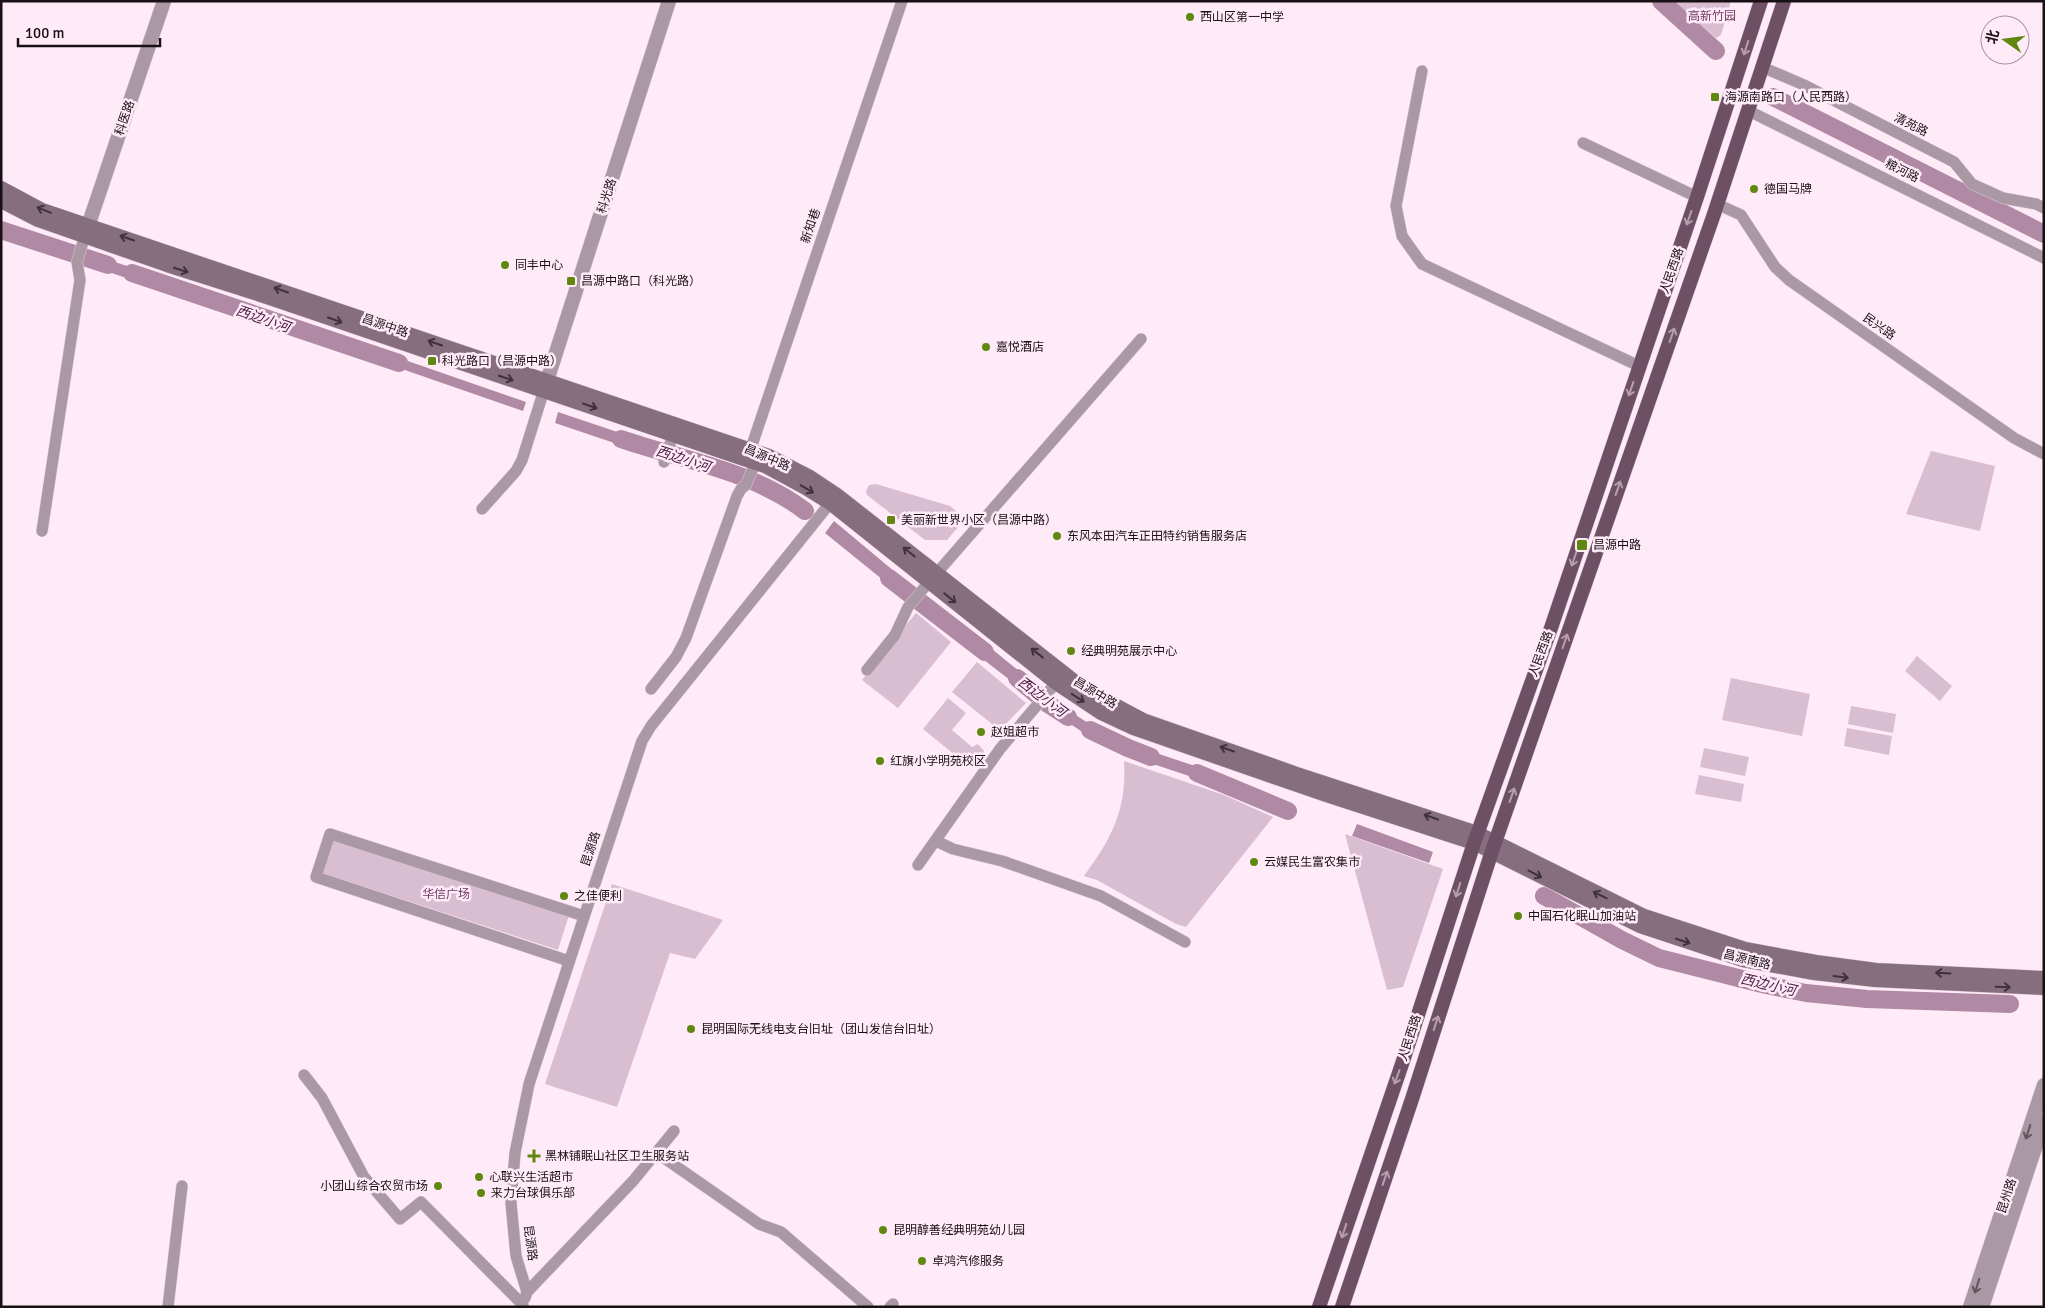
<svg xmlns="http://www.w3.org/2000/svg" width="2045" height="1308" viewBox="0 0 2045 1308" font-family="Signika,'Noto Sans SC',sans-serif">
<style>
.green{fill:#d9bdd0}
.water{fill:#b08aa4}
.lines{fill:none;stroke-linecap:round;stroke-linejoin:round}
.river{stroke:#b08aa4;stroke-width:18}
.minor-casing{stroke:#dac8d4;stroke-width:12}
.tertiary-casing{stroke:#dac8d4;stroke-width:15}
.secondary-casing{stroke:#dac8d4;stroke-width:15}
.primary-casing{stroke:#dac8d4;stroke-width:15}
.minor{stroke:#aa99a4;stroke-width:11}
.tertiary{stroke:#aa99a4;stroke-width:14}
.secondary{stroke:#876e7f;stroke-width:14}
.primary{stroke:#6e5065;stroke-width:14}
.oneway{stroke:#b69eae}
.oneway2{stroke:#40313b}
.oneway3{stroke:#62545d}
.poi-dot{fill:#608710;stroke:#ffebf8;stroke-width:2}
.labels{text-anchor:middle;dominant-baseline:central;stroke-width:5;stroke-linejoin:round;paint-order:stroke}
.park-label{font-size:12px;fill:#6d3a5f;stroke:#ffebf8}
.poi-label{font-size:12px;fill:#191016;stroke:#ffebf8;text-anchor:start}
.street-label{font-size:12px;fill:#191016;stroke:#ffebf8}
.water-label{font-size:14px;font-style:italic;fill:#502044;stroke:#ffebf8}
</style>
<rect width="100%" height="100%" fill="#ffebf8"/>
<g class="green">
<polygon points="1673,1 1731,1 1721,35 1716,38"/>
<polygon points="1931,451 1995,466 1980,531 1906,514"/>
<polygon points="876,484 950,506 965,519 947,540 925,540 867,495 866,491 869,485"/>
<polygon points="916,613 951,642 898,708 862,680"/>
<polygon points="1917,656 1952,686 1940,701 1905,671"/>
<polygon points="977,662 1026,703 1002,728 999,728 992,724 952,692"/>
<polygon points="1731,678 1810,694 1802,736 1722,720"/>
<polygon points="948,698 966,713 952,730 972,747 978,744 984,751 982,759 976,762 966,764 923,729"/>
<polygon points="1851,706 1896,714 1893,733 1848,724"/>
<polygon points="1847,728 1892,736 1889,755 1844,746"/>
<polygon points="1704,748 1749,757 1745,776 1700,767"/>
<path d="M1124,761L1224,795L1273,817L1186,927L1176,924L1097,880L1084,876C1112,838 1127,809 1124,761Z"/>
<polygon points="1699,775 1744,784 1741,802 1695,794"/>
<polygon points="1345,834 1443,869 1403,987 1387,990"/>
<polygon points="334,838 569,915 558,950 322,873"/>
<polygon points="612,884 723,920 695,959 670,953 617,1107 545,1084"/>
</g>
<g class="water">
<polygon points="2,225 71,248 69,257 1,235"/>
<polygon points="88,253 157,276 153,287 85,264"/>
<polygon points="166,280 230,301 227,311 163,290"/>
<polygon points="240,304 293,322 290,331 237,314"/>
<polygon points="304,327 363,344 361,354 301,336"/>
<polygon points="379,351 526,402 523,411 376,360"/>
<polygon points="558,412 644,441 641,452 555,423"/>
<polygon points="680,452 744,472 739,481 677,462"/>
<polygon points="757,478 808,506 802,514 752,488"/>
<polygon points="834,521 913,587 904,597 825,533"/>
<polygon points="925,595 961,625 954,636 916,607"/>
<polygon points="971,632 1040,688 1032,697 962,643"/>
<polygon points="1052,700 1096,728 1113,735 1111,747 1084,733 1046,708"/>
<polygon points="1129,744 1219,774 1216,785 1126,755"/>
<polygon points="1236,781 1290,805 1286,816 1232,793"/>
<polygon points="1357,824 1433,852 1429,863 1352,836"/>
</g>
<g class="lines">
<g class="river">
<polyline points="1661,1 1716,51"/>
<polyline points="1773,97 2044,234"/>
<polyline points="1,230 108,265"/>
<polyline points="132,273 399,363"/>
<path d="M621,439C682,460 753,471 805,511"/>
<polyline points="889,578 985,652"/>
<polyline points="1017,678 1048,704 1068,717"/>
<polyline points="1090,730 1128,748 1151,757"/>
<polyline points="1197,773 1288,811"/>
<polyline points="1544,896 1622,940 1659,958 1766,985 1806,993 1867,999 2010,1004"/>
</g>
<defs>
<g id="minor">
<polyline points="1762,67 1804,85 1954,162 1972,184 2003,198 2036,204 2044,208"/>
<polyline points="1422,71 1396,206 1402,236 1422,264 1639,366"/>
<polyline points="1747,110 2044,258"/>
<polyline points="1583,143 1697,197"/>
<polyline points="1717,204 1741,215 1775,267 1789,280 2014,438 2044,454"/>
<polyline points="748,457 902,1"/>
<polyline points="664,462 673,435"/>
<polyline points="482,509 516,471 522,460 544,390"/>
<polyline points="42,531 80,280 77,262 85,235"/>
<polyline points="867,670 895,635 908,607 929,582 1141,339"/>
<polyline points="651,689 676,657 686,638 737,496 741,489 746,485 758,456"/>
<polyline points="936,841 953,849 1002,861 1101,896 1185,942"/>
<polyline points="918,865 1000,749 1061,677"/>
<polyline points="569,961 316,877 330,834 584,916"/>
<polyline points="304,1075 322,1098 364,1177 400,1219 421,1202 523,1305"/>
<polyline points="657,1153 759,1224 781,1232 868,1307"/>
<polyline points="527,1292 516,1256 511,1203 515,1153 529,1084 642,741 651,726 835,497"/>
<polyline points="525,1298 527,1292 633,1181 674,1131"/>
<polyline points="168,1307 182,1186"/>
<polyline points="890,1307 893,1304"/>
</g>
<g id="tertiary">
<polyline points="85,235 164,1"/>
<polyline points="544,390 669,1"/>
<polyline points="1970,1307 2044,1085"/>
<polyline points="1982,1307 2044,1121"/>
</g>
<g id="secondary">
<polyline points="1,188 42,210 769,456 810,477 837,495 1064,673 1083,688 1143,720 1297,774 1477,833 1644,916 1745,949 1816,962 1876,970 2044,978"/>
<polyline points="1,201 38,220 167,265 267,297 747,460 765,466 804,487 830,503 1056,683 1101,713 1133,728 1326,795 1474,843 1640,926 1743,960 1814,973 1875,980 2044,988"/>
</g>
<g id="primary">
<polyline points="1319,1307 1402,1064 1474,843 1551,628 1697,197 1761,1"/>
<polyline points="1342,1307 1412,1099 1492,851 1714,214 1784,1"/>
</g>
</defs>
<use href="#minor" class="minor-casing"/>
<use href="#tertiary" class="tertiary-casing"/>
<use href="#secondary" class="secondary-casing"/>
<use href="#primary" class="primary-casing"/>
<use href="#minor" class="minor"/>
<use href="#tertiary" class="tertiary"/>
<use href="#secondary" class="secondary"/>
<use href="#primary" class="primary"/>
</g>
<defs><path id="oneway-shaft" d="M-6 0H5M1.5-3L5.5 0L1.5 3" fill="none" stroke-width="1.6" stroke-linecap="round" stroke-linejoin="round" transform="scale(1.25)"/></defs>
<g class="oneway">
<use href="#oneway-shaft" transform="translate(1746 48) rotate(108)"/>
<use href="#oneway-shaft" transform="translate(1689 218) rotate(109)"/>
<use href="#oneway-shaft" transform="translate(1672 335) rotate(-71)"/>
<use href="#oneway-shaft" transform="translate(1631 389) rotate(109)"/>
<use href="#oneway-shaft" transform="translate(1618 488) rotate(-71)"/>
<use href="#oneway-shaft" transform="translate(1574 559) rotate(109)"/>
<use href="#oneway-shaft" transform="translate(1565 641) rotate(-71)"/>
<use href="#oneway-shaft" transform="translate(1512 795) rotate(-71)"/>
<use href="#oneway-shaft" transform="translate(1458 890) rotate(108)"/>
<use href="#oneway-shaft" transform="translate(1436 1023) rotate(-72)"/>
<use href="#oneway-shaft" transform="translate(1397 1077) rotate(110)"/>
<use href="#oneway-shaft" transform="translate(1385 1178) rotate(-71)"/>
<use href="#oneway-shaft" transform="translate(1344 1231) rotate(108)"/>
</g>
<g class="oneway2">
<use href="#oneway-shaft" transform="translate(44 210) rotate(-158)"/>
<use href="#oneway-shaft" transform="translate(127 238) rotate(-161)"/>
<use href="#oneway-shaft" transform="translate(181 270) rotate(18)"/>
<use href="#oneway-shaft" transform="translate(281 290) rotate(-161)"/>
<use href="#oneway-shaft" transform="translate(335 320) rotate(19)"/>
<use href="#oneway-shaft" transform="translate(435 343) rotate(-161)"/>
<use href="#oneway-shaft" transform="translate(506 378) rotate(18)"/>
<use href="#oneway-shaft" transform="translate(590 406) rotate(19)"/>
<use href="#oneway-shaft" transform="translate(807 489) rotate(31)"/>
<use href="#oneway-shaft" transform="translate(909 552) rotate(-141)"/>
<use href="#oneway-shaft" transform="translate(950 598) rotate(39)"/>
<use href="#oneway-shaft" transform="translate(1037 653) rotate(-142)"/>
<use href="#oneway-shaft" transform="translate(1078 698) rotate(33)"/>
<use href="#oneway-shaft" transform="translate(1227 749) rotate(-161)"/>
<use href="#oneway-shaft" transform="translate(1431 817) rotate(-161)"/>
<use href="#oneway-shaft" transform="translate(1535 874) rotate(28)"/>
<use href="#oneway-shaft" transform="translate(1600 895) rotate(-154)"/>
<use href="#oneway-shaft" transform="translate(1683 941) rotate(18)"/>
<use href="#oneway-shaft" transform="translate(1943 973) rotate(-177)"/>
<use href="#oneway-shaft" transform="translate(1841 977) rotate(7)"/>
<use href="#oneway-shaft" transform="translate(2003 987) rotate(2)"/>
</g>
<g class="oneway3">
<use href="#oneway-shaft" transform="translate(2028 1132) rotate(108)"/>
<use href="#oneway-shaft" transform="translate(1977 1286) rotate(108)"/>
</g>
<g class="poi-dot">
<circle cx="1190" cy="17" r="5"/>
<rect x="1710" y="92" width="10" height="10" rx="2.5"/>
<circle cx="1754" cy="189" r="5"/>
<circle cx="505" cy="265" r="5"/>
<rect x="566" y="276" width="10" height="10" rx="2.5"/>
<circle cx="986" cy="347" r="5"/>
<rect x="427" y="356" width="10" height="10" rx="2.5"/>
<rect x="886" y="515" width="10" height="10" rx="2.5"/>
<circle cx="1057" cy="536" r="5"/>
<rect x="1576" y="539" width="12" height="12" rx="2.5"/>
<circle cx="1071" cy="651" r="5"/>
<circle cx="981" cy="732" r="5"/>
<circle cx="880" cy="761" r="5"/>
<circle cx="1254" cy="862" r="5"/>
<circle cx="564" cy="896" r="5"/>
<circle cx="1518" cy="916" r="5"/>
<circle cx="691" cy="1029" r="5"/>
<path d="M531.5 1148.5h5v5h5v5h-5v5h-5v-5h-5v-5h5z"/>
<circle cx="479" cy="1177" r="5"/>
<circle cx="438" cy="1186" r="5"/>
<circle cx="481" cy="1193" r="5"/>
<circle cx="883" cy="1230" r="5"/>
<circle cx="922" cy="1261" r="5"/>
</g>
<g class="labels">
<g class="park-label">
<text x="1712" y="16">高新竹园</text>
<text x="446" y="894">华信广场</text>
</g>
<g class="poi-label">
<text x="1200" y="17">西山区第一中学</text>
<text x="1725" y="97">海源南路口（人民西路）</text>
<text x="1764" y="189">德国马牌</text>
<text x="515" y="265">同丰中心</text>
<text x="581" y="281">昌源中路口（科光路）</text>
<text x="996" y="347">嘉悦酒店</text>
<text x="442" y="361">科光路口（昌源中路）</text>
<text x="901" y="520">美丽新世界小区（昌源中路）</text>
<text x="1067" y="536">东风本田汽车正田特约销售服务店</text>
<text x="1593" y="545">昌源中路</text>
<text x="1081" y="651">经典明苑展示中心</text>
<text x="991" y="732">赵姐超市</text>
<text x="890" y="761">红旗小学明苑校区</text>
<text x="1264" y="862">云媒民生富农集市</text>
<text x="574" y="896">之佳便利</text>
<text x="1528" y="916">中国石化眠山加油站</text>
<text x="701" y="1029">昆明国际无线电支台旧址（团山发信台旧址）</text>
<text x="545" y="1156">黑林铺眠山社区卫生服务站</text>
<text x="489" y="1177">心联兴生活超市</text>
<text x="428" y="1186" text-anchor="end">小团山综合农贸市场</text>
<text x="491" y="1193">来力台球俱乐部</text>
<text x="893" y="1230">昆明醇善经典明苑幼儿园</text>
<text x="932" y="1261">卓鸿汽修服务</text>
</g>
<g class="street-label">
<text transform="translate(125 118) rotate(-71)">科医路</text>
<text transform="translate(1911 125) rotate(27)">清苑路</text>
<text transform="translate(1902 171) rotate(27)">粮河路</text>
<text transform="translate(607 196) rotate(-72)">科光路</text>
<text transform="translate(811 226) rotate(-71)">新知巷</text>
<text transform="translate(1672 271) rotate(-71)">人民西路</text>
<text transform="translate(385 326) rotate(19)">昌源中路</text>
<text transform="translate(1879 327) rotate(35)">民兴路</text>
<text transform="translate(767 458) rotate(23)">昌源中路</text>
<text transform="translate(1541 654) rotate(-70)">人民西路</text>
<text transform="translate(1095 693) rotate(31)">昌源中路</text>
<text transform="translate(591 849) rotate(-72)">昆源路</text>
<text transform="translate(1747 960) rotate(14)">昌源南路</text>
<text transform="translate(1410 1038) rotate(-72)">人民西路</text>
<text transform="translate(2007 1196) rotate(-72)">昆州路</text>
<text transform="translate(530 1243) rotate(82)">昆源路</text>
</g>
<g class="water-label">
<text transform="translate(263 319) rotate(19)">西边小河</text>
<text transform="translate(683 459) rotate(18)">西边小河</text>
<text transform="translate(1042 697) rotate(37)">西边小河</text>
<text transform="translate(1768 985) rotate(13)">西边小河</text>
</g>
</g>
<rect width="2045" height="1308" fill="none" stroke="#191016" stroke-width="5"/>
<g transform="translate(2005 40) rotate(284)"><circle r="24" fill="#ffebf8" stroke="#a3939e"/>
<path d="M0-4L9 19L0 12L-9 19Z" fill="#608710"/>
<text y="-8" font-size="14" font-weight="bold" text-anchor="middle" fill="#191016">北</text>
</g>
<path d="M18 38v8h142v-8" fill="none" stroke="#191016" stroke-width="2.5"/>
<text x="25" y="38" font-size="15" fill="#191016" stroke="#ffebf8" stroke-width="4" paint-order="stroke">100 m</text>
</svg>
